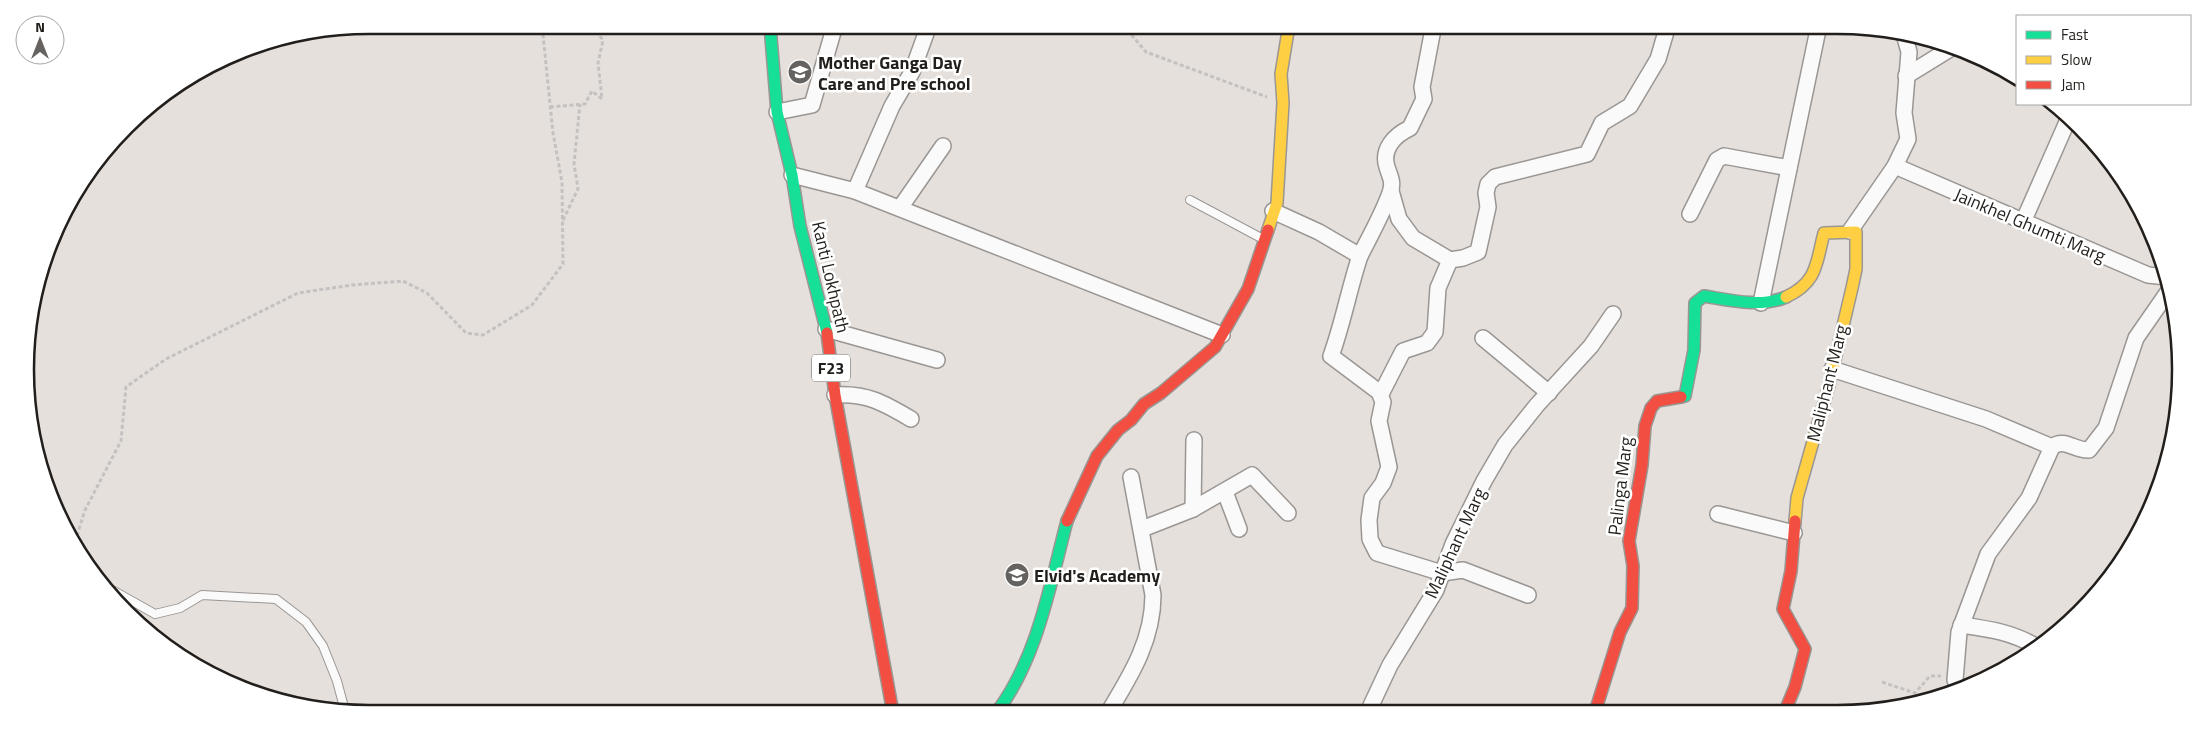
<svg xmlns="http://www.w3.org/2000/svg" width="2206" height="739" viewBox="0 0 2206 739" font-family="'Titillium Web',sans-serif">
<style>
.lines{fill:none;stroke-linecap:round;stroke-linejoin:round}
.lane-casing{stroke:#9a9693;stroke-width:10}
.street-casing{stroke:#9a9693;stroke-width:18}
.fast-casing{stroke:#9a9693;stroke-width:14}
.slow-casing{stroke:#9a9693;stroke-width:14}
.jam-casing{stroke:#9a9693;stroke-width:14}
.path{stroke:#c4c2c1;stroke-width:3;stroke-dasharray:4 2.5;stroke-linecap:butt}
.lane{stroke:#fbfafa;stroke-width:8}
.street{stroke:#fbfafa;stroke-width:15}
.fast{stroke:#16e098;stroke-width:11}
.slow{stroke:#ffcf43;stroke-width:11}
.jam{stroke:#f24e42;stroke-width:11}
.labels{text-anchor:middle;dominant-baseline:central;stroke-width:5;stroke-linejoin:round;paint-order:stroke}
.shield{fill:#fff;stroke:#64625f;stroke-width:1}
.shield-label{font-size:16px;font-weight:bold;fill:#211e1b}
.poi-label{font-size:18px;font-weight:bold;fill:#211e1b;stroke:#fff;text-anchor:start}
.street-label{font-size:18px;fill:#211e1b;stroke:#fff}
.rim{fill:none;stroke:#211e1b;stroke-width:2.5}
</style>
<rect width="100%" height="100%" fill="#e5e0dc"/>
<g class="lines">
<defs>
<g id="lane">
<polyline points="1190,200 1263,239"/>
<polyline points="85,563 107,587 155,614 180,608 202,595 276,599 306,622 323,646 337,681 345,711"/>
</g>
<g id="street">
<polyline points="1906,76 1953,47"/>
<polyline points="777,112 812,105 835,25"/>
<polyline points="1895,166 2148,275 2167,277"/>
<polyline points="792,175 855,191 892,106 912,72 929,25"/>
<polyline points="855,191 1222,335"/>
<polyline points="1391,191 1399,219 1413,238 1450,260 1463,258 1478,252 1488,207 1486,193 1488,184 1495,177 1587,154 1602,123 1630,106 1658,59 1668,25"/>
<polyline points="900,208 943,146"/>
<path d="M1273,211L1319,232L1360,256C1370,236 1382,215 1390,193C1394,182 1390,177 1387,167C1381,149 1395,135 1410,128L1424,99L1422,87L1433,29L1432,25"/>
<polyline points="1690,214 1717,160 1724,156 1789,168"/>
<polyline points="2023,222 2067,122 2067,116"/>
<polyline points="1850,231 1895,166 1908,139 1904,113 1909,52 1904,34"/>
<path d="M1360,256C1349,289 1343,323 1331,356L1379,392L1383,402L1379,421L1389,467L1383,483L1372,498L1369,520L1370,539L1377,553L1442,573L1463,570L1528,595"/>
<polyline points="1761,303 1819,25"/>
<polyline points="826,329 937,360"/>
<polyline points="1483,338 1549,393"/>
<polyline points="1832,369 1986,419 2052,447"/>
<polyline points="1381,394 1403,351 1427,343 1435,332 1438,288 1450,260"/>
<path d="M835,395C867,393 884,403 911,419"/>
<polyline points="1225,492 1239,529"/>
<polyline points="1193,509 1194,440"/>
<polyline points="1718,514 1794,533"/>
<polyline points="1142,529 1193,509 1252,475 1288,513"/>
<path d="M1961,625C1989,629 2012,632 2037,647"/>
<path d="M1955,680L1959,632L1988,554L2029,498L2052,447C2064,437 2075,451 2089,450L2106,428L2136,338L2170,289"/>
<polyline points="1368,712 1390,665 1436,590 1453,544 1484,481 1505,445 1537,405 1591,346 1613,314"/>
<path d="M1108,713C1131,675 1153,640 1153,595L1131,477"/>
</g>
<g id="fast">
<polyline points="770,25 777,112 792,175 800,226 827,333"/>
<path d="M1681,397L1685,396L1694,350L1695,303L1704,296C1729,300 1761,308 1786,297"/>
<path d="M996,713C1037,660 1050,585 1067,521"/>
</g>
<g id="slow">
<polyline points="1268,230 1277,203 1283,103 1281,74 1289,25"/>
<path d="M1786,297C1818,282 1816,263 1824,233L1856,232V269L1852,288L1829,385L1797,498L1795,521"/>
</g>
<g id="jam">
<polyline points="827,333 835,395 893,713"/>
<polyline points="1067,521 1097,456 1118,430 1131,420 1144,404 1161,393 1215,347 1248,289 1268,230"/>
<polyline points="1785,711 1795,687 1805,649 1783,609 1791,571 1795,521"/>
<polyline points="1595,712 1620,632 1632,608 1633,566 1629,541 1642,465 1645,426 1651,408 1657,401 1681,397"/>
</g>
</defs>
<use href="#lane" class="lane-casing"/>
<use href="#street" class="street-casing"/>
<use href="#fast" class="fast-casing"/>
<use href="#slow" class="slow-casing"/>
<use href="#jam" class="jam-casing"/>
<g class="path">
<polyline points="1123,25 1146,52 1267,97"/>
<polyline points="550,107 585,104 592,91 602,99 598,63 603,40 591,25"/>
<polyline points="563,220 578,189 574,164 580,104"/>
<polyline points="75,542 85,510 121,441 126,387 166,359 298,293 352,285 403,281 427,293 466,333 483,335 532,305 563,264 562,182 553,133 542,25"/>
<polyline points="1882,682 1915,693 1930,676 1941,676"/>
</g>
<use href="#lane" class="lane"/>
<use href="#street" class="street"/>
<use href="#fast" class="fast"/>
<use href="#slow" class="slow"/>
<use href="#jam" class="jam"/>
</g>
<defs>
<symbol id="school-disc" viewBox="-11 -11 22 22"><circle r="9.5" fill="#66625f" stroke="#fff"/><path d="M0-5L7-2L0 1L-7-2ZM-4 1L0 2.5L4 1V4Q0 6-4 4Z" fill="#fff"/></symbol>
</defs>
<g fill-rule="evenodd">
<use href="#school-disc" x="786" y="58" width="28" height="28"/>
<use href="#school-disc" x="1003" y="561" width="28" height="28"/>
</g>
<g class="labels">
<rect class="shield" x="812" y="354.5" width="38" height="27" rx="4"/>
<g class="shield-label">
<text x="831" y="368">F23</text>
</g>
<g class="poi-label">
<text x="818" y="62">Mother Ganga Day<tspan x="818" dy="21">Care and Pre school</tspan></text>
<text x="1034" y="575">Elvid's Academy</text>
</g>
<g class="street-label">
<text transform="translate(2030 225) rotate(23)">Jainkhel Ghumti Marg</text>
<text transform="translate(831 277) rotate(77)">Kanti Lokhpath</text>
<text transform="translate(1827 383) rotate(-76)">Maliphant Marg</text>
<text transform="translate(1620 486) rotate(-83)">Palinga Marg</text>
<text transform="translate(1455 543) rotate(-65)">Maliphant Marg</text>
</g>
</g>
<path d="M0 0H2206V739H0ZM369 34H1837A335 335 0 0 1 2172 369V370A335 335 0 0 1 1837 705H369A335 335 0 0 1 34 370V369A335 335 0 0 1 369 34Z" fill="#fff" fill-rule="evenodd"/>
<path class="rim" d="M369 34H1837A335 335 0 0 1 2172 369V370A335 335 0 0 1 1837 705H369A335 335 0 0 1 34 370V369A335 335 0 0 1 369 34Z"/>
<rect x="2016" y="15" width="175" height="90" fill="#ffffff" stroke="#a6a5a4"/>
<rect x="2026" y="31" width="25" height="8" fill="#16e098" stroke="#a6a5a4"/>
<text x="2061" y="40" font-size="15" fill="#211e1b">Fast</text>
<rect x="2026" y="56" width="25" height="8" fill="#ffcf43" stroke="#a6a5a4"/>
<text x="2061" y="65" font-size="15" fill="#211e1b">Slow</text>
<rect x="2026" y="81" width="25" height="8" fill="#f24e42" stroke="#a6a5a4"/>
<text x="2061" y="90" font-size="15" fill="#211e1b">Jam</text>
<g transform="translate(40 40)"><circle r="24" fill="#ffffff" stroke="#a6a5a4"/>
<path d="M0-4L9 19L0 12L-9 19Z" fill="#66625f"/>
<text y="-8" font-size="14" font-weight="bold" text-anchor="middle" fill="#211e1b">N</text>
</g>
</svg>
